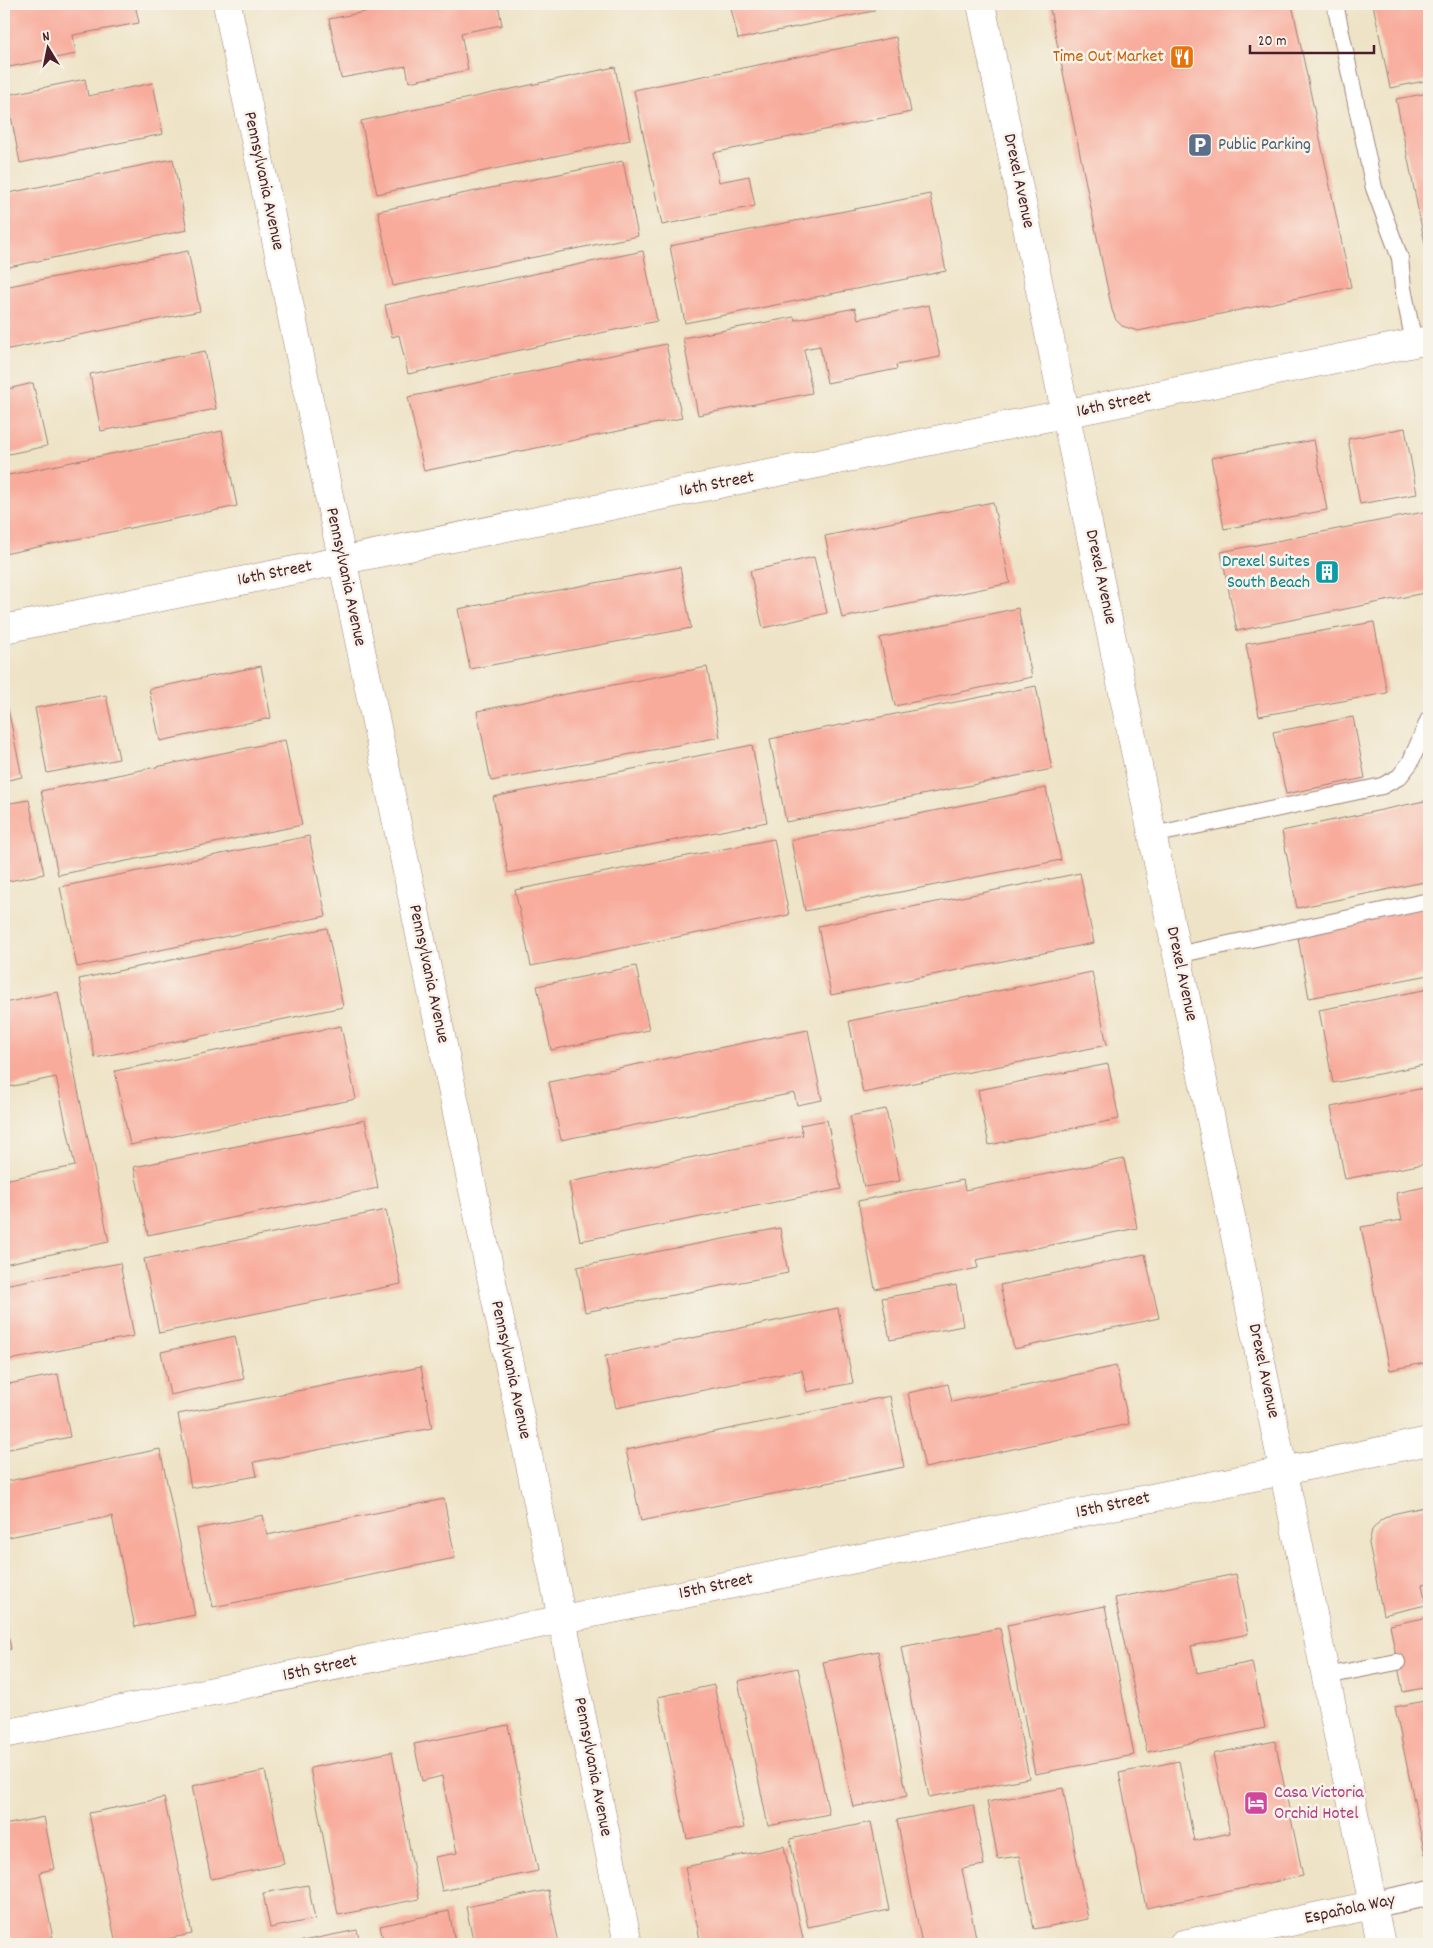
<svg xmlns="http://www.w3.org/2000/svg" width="1433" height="1948" viewBox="0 0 1433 1948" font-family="Dekko,sans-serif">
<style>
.building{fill:#f8ab9b}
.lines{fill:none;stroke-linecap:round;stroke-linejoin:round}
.service-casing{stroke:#9c8178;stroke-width:18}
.pedestrian-casing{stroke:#9c8178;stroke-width:27}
.minor-casing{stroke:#9c8178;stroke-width:29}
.service{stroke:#fff;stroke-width:16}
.pedestrian{stroke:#fff;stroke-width:25}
.minor{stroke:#fff;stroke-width:28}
.labels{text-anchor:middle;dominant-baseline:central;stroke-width:5;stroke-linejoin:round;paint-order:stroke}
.food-label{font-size:18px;fill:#c56008;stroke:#f7f3e8;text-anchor:end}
.service-label{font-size:18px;fill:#4e5e75;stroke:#f7f3e8;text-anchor:start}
.street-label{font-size:18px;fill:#4a1f2b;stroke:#f7f3e8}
.culture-label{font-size:18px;fill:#0d838f;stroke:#f7f3e8;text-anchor:end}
.hotel-label{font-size:18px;fill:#b23c85;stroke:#f7f3e8;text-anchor:start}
</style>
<rect width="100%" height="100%" fill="#f7f3e8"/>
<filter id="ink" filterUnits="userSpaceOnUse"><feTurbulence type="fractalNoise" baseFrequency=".02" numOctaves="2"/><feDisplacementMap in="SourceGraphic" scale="10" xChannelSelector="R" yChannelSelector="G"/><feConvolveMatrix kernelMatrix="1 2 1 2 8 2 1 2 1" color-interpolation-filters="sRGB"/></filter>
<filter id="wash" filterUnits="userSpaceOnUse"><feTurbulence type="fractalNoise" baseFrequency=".0096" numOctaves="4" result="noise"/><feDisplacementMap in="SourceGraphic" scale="20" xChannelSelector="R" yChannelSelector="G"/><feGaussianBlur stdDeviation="1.12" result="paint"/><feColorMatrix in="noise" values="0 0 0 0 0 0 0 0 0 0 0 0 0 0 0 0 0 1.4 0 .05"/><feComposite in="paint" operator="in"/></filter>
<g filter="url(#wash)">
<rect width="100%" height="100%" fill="#eee3c6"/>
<g id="blocks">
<g class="building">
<polygon points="4,4 135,4 139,23 73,35 76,54 4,68"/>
<polygon points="405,4 498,4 502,25 461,33 468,70 409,82 406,66 341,78 329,19"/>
<polygon points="730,4 873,4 874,11 738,39"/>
<polygon points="1049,4 1292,4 1351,287 1138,331 1122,326 1116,320 1112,310"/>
<polygon points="1373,4 1429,4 1429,80 1390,88"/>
<polygon points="896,37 911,112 713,153 719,182 749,176 755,206 662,225 634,90"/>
<polygon points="615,67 630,140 377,194 361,121"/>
<polygon points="85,79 88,96 153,83 163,134 20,163 7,95"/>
<polygon points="1429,93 1429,259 1428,259 1396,99"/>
<polygon points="173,159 187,230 4,268 4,194"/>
<polygon points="623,161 638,236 393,286 378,211"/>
<polygon points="930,194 946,271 685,323 670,246"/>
<polygon points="188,251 200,311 4,350 4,287"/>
<polygon points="643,251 657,321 408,374 399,335 392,337 385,305"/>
<polygon points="929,305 940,357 896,365 897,369 827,383 820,346 804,349 812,393 698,415 683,338 794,317 795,320 855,308 858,319"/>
<polygon points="666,344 682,418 424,471 408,397"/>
<polygon points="205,351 216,409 101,431 90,374"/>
<polygon points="33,383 47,446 4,455 4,390"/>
<polygon points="1405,428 1417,494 1360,504 1348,439"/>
<polygon points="222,431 237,506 4,554 4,476"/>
<polygon points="1314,440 1327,510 1224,529 1211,458"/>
<polygon points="993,502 1010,583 842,618 825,536"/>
<polygon points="1429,511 1429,592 1237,631 1221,552"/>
<polygon points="814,557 827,613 763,628 750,571"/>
<polygon points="680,567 691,628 470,669 458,609"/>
<polygon points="1018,608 1032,677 895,706 880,638"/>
<polygon points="1374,622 1387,693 1259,716 1246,644"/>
<polygon points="261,666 271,718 160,741 149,689"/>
<polygon points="707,667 720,737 491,781 477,711"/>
<polygon points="1036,686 1052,769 786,822 770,739"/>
<polygon points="106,695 119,759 47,773 35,708"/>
<polygon points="6,699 22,777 4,781 4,700"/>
<polygon points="1353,717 1365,778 1286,794 1273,732"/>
<polygon points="285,740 302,825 58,875 41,791"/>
<polygon points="752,745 767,822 508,873 493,797"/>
<polygon points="1046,788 1061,860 805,911 791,840"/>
<polygon points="29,800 44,874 4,882 4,804"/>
<polygon points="1429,800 1429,881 1297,908 1282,831"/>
<polygon points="309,836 326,916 77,967 60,887"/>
<polygon points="774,839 789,915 531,966 515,890"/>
<polygon points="1080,873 1094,943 831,995 818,926"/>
<polygon points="1428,907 1429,916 1429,975 1309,998 1297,932"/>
<polygon points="327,928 343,1007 95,1058 79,979"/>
<polygon points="636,966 649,1030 551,1050 537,986"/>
<polygon points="1092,972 1107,1045 863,1093 849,1021"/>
<polygon points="1429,989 1429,1064 1333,1083 1319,1010"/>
<polygon points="58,992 109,1242 4,1264 4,1180 75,1166 56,1077 4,1088 4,1003"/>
<polygon points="341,1026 356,1099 130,1145 115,1071"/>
<polygon points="808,1030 822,1100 797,1105 794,1093 561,1140 549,1082"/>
<polygon points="1108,1064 1119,1119 989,1145 978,1090"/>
<polygon points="1429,1087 1429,1163 1345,1179 1331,1107"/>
<polygon points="886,1109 900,1181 864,1187 850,1116"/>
<polygon points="365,1120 378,1188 148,1235 134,1167"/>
<polygon points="827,1120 841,1189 580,1241 569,1182 803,1135 800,1125"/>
<polygon points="1124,1159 1137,1228 976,1260 978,1268 875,1289 858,1201 963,1180 965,1190"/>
<polygon points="1429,1186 1429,1362 1390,1370 1361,1227 1402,1220 1396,1193"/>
<polygon points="386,1210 401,1284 159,1333 144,1259"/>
<polygon points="780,1228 788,1273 585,1312 577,1267"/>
<polygon points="1145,1254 1159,1318 1014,1349 1000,1285"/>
<polygon points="120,1263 134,1336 4,1361 4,1285"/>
<polygon points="956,1285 963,1326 890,1340 882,1298"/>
<polygon points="838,1308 853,1383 807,1392 802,1370 616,1408 605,1356"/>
<polygon points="235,1336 244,1379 170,1395 161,1352"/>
<polygon points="1116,1366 1129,1424 925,1468 908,1393 948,1384 952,1402"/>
<polygon points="421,1367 432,1428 254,1462 257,1476 191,1488 178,1414"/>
<polygon points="58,1374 70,1437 4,1450 4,1385"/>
<polygon points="890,1396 904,1467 641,1521 626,1450"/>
<polygon points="160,1449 195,1615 135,1627 112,1516 4,1538 4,1482"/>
<polygon points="444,1499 455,1558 213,1607 197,1529 263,1515 267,1535"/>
<polygon points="1429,1506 1429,1583 1422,1584 1426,1605 1383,1615 1369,1543 1372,1530 1381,1520 1392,1514"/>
<polygon points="1236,1574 1248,1634 1191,1646 1197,1673 1252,1662 1265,1728 1147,1752 1115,1598"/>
<polygon points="1105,1606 1134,1755 1035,1774 1007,1625"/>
<polygon points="1429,1617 1429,1687 1403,1692 1390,1625"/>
<polygon points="5,1620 11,1649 4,1651 4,1621"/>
<polygon points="1000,1628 1029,1778 929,1797 901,1647"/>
<polygon points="878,1651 907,1796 853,1807 823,1662"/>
<polygon points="798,1668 829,1814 768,1826 738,1681"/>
<polygon points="714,1685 744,1828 687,1839 658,1697"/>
<polygon points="1429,1700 1429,1854 1425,1855 1395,1707"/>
<polygon points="508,1725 538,1871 442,1891 435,1857 457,1853 442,1776 422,1781 414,1744"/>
<polygon points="1275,1741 1303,1876 1146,1908 1119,1773 1179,1761 1194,1841 1230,1833 1213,1754"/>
<polygon points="392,1752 419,1899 338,1915 310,1768"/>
<polygon points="265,1771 284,1864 211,1879 192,1786"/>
<polygon points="1063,1788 1088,1919 1034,1929 1019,1856 998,1859 987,1802"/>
<polygon points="164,1798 192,1934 140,1944 116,1944 89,1813"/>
<polygon points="973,1805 984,1865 962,1869 977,1942 966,1944 922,1944 897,1820"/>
<polygon points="44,1817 54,1869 40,1872 54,1944 4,1944 4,1825"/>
<polygon points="871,1822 889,1910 808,1927 790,1839"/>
<polygon points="784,1846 804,1944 701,1944 685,1867"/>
<polygon points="308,1885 315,1919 270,1928 263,1893"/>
<polygon points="548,1890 559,1944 474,1944 466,1907"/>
<polygon points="449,1911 455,1942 441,1944 384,1944 380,1926"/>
<polygon points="357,1930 360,1944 294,1944 293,1943"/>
</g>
</g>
</g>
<g filter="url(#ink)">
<use href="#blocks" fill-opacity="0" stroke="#9c8178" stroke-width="1"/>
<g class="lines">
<defs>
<g id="service">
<polyline points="1335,4 1374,188 1400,258 1403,288 1414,343"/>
<polyline points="1153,835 1382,786 1399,777 1410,763 1429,719"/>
<polyline points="1177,955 1429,901"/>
<polyline points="1326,1676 1397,1662"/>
</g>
<polyline id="pedestrian" points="1373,1905 1429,1893"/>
<g id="minor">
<polyline points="227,4 562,1619 628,1944"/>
<polyline points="981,4 1381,1944"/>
<polyline points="4,629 1429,340"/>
<polyline points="4,1734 1429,1441"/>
<polyline points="1183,1944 1373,1905"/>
</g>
</defs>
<use href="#service" class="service-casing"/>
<use href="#pedestrian" class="pedestrian-casing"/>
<use href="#minor" class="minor-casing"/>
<use href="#service" class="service"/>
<use href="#pedestrian" class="pedestrian"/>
<use href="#minor" class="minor"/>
</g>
</g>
<defs>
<symbol id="restaurant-square" viewBox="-11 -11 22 22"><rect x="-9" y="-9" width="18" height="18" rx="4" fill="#e8710a" stroke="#f7f3e8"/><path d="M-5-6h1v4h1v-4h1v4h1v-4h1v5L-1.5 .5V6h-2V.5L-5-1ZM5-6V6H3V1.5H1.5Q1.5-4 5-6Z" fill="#fff"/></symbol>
<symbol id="parking-square" viewBox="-11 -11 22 22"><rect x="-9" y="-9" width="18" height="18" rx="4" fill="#5c6f8a" stroke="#f7f3e8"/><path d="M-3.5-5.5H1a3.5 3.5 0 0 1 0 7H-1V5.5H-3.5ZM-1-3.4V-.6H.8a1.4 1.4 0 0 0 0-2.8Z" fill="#fff"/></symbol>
<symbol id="building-square" viewBox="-11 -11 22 22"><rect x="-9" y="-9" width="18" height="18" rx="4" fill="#0f9aa8" stroke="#f7f3e8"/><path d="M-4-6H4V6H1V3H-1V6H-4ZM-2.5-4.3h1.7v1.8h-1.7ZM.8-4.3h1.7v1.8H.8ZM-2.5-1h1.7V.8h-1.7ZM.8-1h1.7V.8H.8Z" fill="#fff"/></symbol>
<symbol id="hotel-square" viewBox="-11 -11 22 22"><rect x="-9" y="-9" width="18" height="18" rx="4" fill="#d1479c" stroke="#f7f3e8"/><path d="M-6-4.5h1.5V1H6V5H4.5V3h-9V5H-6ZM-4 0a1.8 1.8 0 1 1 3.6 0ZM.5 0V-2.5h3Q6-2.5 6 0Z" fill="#fff"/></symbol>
</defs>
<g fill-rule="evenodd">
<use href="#restaurant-square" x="1168" y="43" width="28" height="28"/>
<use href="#parking-square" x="1186" y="131" width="28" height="28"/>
<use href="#building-square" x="1313" y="558" width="28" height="28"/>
<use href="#hotel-square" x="1242" y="1789" width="28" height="28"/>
</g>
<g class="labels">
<g class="food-label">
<text x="1164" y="57">Time Out Market</text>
</g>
<g class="service-label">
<text x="1218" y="145">Public Parking</text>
</g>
<g class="street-label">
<text transform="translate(263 181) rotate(78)">Pennsylvania Avenue</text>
<text transform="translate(1018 181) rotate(78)">Drexel Avenue</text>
<text transform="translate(1114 405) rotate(-12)">16th Street</text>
<text transform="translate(717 485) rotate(-11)">16th Street</text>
<text transform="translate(275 574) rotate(-11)">16th Street</text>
<text transform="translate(345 577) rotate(78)">Pennsylvania Avenue</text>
<text transform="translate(1100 577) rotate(78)">Drexel Avenue</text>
<text transform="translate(428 974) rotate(78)">Pennsylvania Avenue</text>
<text transform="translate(1181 974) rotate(78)">Drexel Avenue</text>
<text transform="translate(510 1370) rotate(78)">Pennsylvania Avenue</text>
<text transform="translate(1263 1371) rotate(78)">Drexel Avenue</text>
<text transform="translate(1113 1506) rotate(-12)">15th Street</text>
<text transform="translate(716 1587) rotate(-12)">15th Street</text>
<text transform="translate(320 1669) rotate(-12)">15th Street</text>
<text transform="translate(592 1767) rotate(79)">Pennsylvania Avenue</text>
<text transform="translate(1350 1910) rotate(-12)">Española Way</text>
</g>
<g class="culture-label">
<text x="1310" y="562">Drexel Suites<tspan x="1310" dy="21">South Beach</tspan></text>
</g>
<g class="hotel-label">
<text x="1274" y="1793">Casa Victoria<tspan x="1274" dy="21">Orchid Hotel</tspan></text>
</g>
</g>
<rect width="1433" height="1948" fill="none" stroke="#f7f3e8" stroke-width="20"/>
<g transform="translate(48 48) rotate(350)" stroke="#f7f3e8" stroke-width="4" paint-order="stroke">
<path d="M0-4L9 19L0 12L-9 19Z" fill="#4a1f2b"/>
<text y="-8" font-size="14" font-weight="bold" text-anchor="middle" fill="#4a1f2b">N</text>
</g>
<path d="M1250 45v8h124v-8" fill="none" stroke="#4a1f2b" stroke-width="2.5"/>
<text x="1258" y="45" font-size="15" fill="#4a1f2b" stroke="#f7f3e8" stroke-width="4" paint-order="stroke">20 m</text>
</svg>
